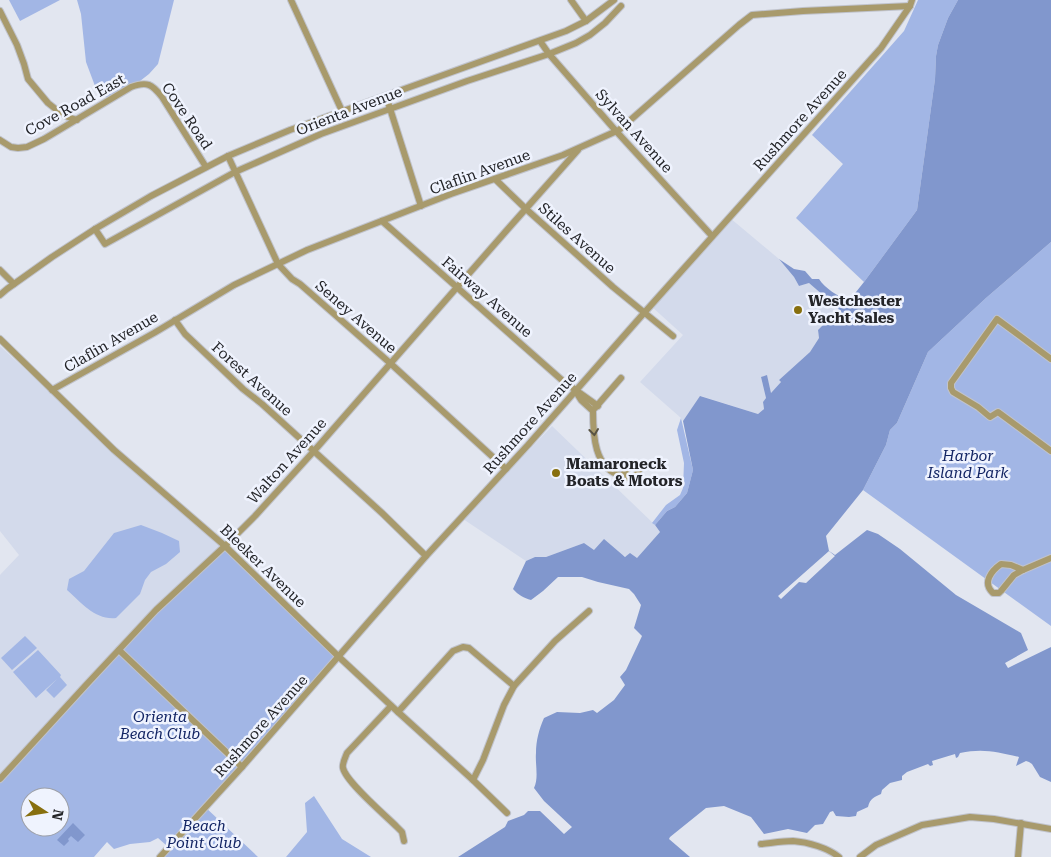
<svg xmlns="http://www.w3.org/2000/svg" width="1051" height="857" viewBox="0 0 1051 857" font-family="'Roboto Serif',serif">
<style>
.built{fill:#d3daeb}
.green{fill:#a2b6e5;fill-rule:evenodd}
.water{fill:#8197cd}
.pier{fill:#e2e6f0}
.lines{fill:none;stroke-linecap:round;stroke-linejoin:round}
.minor-casing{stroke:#c0c3cc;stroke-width:8}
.minor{stroke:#a89a6c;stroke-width:6}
.oneway{stroke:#585343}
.poi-dot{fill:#876f0f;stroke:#eff3fe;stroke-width:2}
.labels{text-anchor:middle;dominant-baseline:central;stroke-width:5;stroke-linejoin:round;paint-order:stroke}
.street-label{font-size:15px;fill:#232428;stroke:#eff3fe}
.poi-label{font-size:15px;font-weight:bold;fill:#232428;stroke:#eff3fe;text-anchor:start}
.park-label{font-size:15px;font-style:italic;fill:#132564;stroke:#eff3fe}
</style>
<rect width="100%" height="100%" fill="#e2e6f0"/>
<g class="built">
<polygon points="730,218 779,259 794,277 799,286 809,283 839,309 818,330 819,338 810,352 779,380 781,382 771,393 767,376 761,377 766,398 763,402 764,409 758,414 701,396 683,421 681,418 640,382 683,335 651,306"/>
<polygon points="0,346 55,397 223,547 0,778 0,575 19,555 0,531"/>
<polygon points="552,426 655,525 660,532 637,558 594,550 584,543 546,557 535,557 526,561 463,519"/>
</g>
<g class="green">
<polygon points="9,0 60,0 20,21"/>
<polygon points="77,0 174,0 158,64 149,74 140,81 122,89 109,97 103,97 98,94 86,62 81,14"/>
<polygon points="918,0 958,0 948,18 938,45 936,56 935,79 917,210 864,282 796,218 843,164 812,135 904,31"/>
<polygon points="1051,242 1051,626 863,490 886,445 890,430 897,423 928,352 986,298"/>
<polygon points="681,418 693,470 687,493 675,507 667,511 655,525 652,523 666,505 680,495 683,488 684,463 677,430"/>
<path d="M141,525L162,533L179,541L180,552L166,564L151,572L145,580L140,594L116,618C95,620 83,604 67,590L69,579L84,571L114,533Z"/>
<path d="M223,547L337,657L203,805L258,857H157L166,845L158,838L150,842L130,844L114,849L107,842L94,857H0V778L113,652ZM30,797H60V827H30Z"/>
<polygon points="25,636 37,648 12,670 1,658"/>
<polygon points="38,650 61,675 60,677 67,685 54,698 46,690 57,679 36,698 13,672"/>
<polygon points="314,796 342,839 371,857 286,857 307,832 305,803"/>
</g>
<g class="water">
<path d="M958,0H1051V242L986,298L928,352L897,423L890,430L886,445L863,490L826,536L829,551L835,555L867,530L878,534L900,549L956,595L1021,633L1028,650L1005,663L1008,668L1051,647V782L1040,777L1032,764L1029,762L1026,761L1016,766L1019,757C997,752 983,748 960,753L958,757L956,758L955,754L932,761L933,765L930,766L928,764L907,772L902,776V780L890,783L882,790L881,794C875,797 870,798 868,807L857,812L856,816L849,817L836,816L833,811L830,812L823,824L815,825L807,833L788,829L764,834L751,817L724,806L706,808L670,837L669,839L690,857H458L505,827L508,821L524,815L528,811H540L564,834L572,827L544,801L534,788C539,778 535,764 536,753C536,741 539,729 544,718L557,712L580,713L593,710L597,713L614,700L625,685L620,677L626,670L642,636L634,628L641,605L634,594L629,589L598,582L582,577H558L543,591L531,600C524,598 518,595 513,589L526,561L535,557H546L584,543L594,550L604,539L625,557L630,553L637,558L660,532L655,525L667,511L675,507L687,493L693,470L683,421L700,396L758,414L764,409L763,402L766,398L761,377L767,375L771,393L781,382L779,380L810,352L819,338L818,330L839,309L809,283L799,286L794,277L779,259L794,269L805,271L812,279H819C825,289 838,295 848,302L864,282L917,210L935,79L936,56L938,45L948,18Z"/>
<polygon points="73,823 85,835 78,842 71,836 68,839 69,841 64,846 57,840"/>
</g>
<polygon class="pier" points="829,551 835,556 806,583 799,582 781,599 778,596"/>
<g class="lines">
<defs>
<g id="minor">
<polyline points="291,0 342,111"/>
<polyline points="571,0 586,21"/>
<polyline points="0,11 17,45 24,64 28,79 48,103 58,111 68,117 77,120"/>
<polyline points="540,41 549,54 616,131 712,236"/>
<polyline points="386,96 421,206"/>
<path d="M0,140L11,147L18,148L27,147L44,139L131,87C147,81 152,84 162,97L206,167"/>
<polyline points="228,156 278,264 292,279 300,284 390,363 506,469"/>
<polyline points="495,179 526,209 613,287 673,336"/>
<polyline points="382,221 563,381 598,406"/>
<polyline points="95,229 105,244 235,172 321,134 467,81 549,54 576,43 590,35 605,23 621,6"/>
<polyline points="0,270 14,284"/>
<polyline points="0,295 7,289 52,257 95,229 151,196 228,156 290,130 566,31 586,21 614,0"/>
<polyline points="175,320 185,334 243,389 262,404 382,513 426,556"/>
<polyline points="0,339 114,450 225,546 339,657 398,712 473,780 507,813"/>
<polyline points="1051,359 997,319 951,383 951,388 953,392 978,407 990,417 998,412 1051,451"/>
<polyline points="52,390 154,333 234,285 307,250 451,194 563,155 619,130 739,25 752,15 803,11 910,6"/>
<path d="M576,392L581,400L593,411C593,435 594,469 622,476"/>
<polyline points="595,408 621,378"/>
<polygon points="632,463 637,463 640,466 640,469 633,479 622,476"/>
<path d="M1001,564L1011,565L1023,570L1014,575L1001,591L999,593H993C982,583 991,571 1001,564Z"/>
<polyline points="1023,570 1051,558"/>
<polyline points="119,650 242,767"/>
<path d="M391,706L347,753C345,758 342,764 343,768C346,782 385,815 397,827L402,832L404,841"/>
<polyline points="398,712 453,651 463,647 469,648 514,686"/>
<polyline points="0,779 86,685 156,610 225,546 255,516 314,451 507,230 578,150"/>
<polyline points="473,780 483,760 504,705 514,686 555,641 589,611"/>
<path d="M761,844C771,843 783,841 793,841C808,842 828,848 839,857"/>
<polyline points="160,857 242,767 426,556 528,445 644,313 881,48 910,6 912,0"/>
<polyline points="860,857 876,845 922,825 970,817 994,819 1051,829"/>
<polyline points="1018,857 1021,823"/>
</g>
</defs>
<use href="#minor" class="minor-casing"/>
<use href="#minor" class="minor"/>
</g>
<defs><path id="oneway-chevron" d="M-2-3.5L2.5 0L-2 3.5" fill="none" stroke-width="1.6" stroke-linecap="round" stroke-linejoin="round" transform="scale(1.25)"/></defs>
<use class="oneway" href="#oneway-chevron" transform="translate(594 432) rotate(83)"/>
<g class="poi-dot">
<circle cx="798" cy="310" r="5"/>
<circle cx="556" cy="473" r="5"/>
</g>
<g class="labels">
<g class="street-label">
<text transform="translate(75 105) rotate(-29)">Cove Road East</text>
<text transform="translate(349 111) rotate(-21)">Orienta Avenue</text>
<text transform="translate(187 116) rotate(56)">Cove Road</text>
<text transform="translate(800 120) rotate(-48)">Rushmore Avenue</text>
<text transform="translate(634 131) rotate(48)">Sylvan Avenue</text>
<text transform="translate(480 172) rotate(-20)">Claflin Avenue</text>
<text transform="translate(577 238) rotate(42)">Stiles Avenue</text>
<text transform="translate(487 297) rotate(41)">Fairway Avenue</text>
<text transform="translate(356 317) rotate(41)">Seney Avenue</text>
<text transform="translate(111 342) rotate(-30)">Claflin Avenue</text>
<text transform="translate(252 379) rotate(42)">Forest Avenue</text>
<text transform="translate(530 423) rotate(-48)">Rushmore Avenue</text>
<text transform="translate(287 461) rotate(-48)">Walton Avenue</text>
<text transform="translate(263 566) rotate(44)">Bleeker Avenue</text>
<text transform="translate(261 726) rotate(-48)">Rushmore Avenue</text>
</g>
<g class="poi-label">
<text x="808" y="301">Westchester<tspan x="808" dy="17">Yacht Sales</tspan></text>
<text x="566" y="464">Mamaroneck<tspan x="566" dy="17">Boats &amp; Motors</tspan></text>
</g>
<g class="park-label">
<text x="968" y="456">Harbor<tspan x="968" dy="17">Island Park</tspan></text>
<text x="160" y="717">Orienta<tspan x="160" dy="17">Beach Club</tspan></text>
<text x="204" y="826">Beach<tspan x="204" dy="17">Point Club</tspan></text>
</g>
</g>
<g transform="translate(45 812) rotate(102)"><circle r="24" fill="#eff3fe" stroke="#9da0a8"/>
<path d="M0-4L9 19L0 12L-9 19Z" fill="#876f0f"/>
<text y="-8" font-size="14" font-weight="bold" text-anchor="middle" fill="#232428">N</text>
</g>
</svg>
